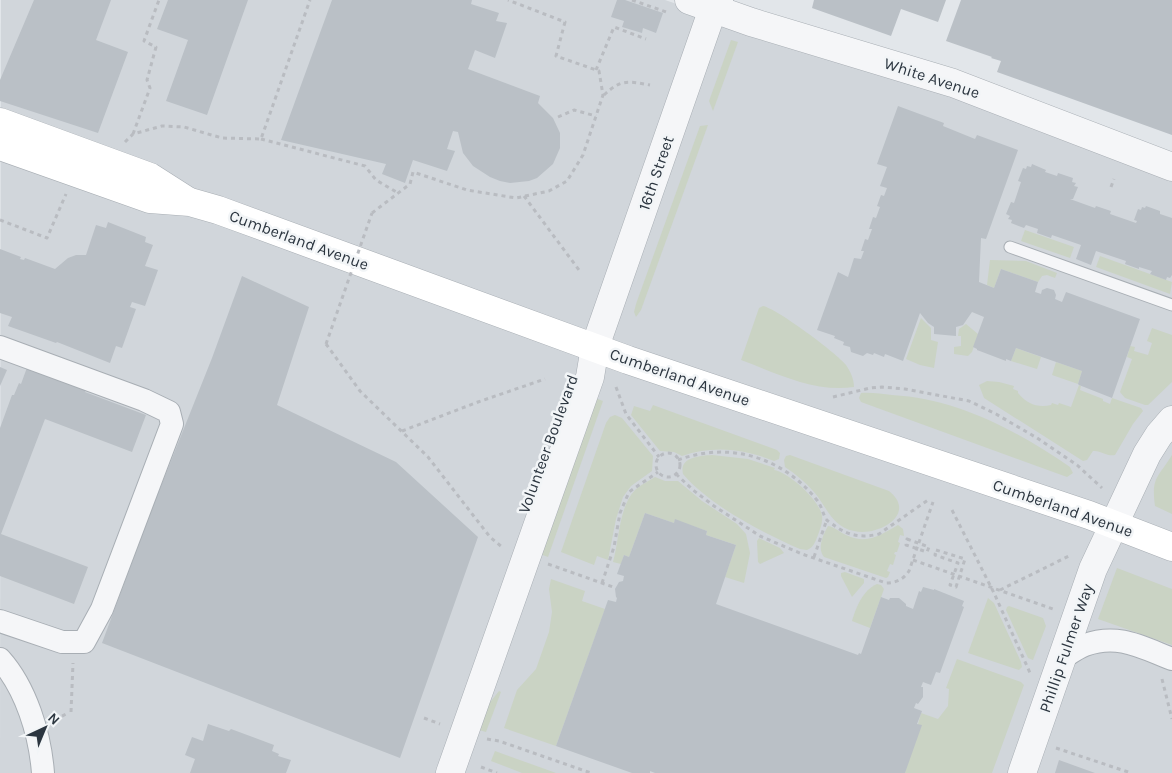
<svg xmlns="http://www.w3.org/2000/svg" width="1172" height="773" viewBox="0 0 1172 773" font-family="Karla,sans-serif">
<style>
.built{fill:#d1d6db}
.green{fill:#cad3c4}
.building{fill:#bac0c6}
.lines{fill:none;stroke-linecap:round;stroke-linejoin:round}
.service-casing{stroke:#a8aeb4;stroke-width:13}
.minor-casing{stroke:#a8aeb4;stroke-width:24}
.tertiary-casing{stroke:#a8aeb4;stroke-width:29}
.secondary-casing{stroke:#a8aeb4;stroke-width:29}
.path{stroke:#b9bcc1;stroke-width:3;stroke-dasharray:4 4;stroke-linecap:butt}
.service{stroke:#f5f6f8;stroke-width:11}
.minor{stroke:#f5f6f8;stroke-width:22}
.tertiary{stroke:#f5f6f8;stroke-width:28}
.secondary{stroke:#fff;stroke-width:28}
.path-bridge{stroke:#b9bcc1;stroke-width:3;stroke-dasharray:4 4;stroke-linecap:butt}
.labels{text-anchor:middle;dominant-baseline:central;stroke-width:5;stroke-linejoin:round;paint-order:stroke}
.street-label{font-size:16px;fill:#2c3640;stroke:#f2f5f7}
</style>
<rect width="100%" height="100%" fill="#e2e6ea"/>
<polygon class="built" points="1,0 665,0 1172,171 1172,773 0,773"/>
<g class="green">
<polygon points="731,40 738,42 713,111 709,101"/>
<polygon points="708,125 641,310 636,317 634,312 636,304 700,126"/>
<polygon points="1025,230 1074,247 1070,258 1021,241"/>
<polygon points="1100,256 1172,282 1170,294 1096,267"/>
<polygon points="990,260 1026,261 1057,273 1055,278 1047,275 1042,276 1038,282 1001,269 994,288 987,285"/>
<path d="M763,306C776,308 838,354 846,365C851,372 854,380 854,387C815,393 776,373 741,360L759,308Z"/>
<polygon points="921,318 931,328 931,340 938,342 934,368 920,365 906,359"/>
<polygon points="966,324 978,334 972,352 968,356 954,354 954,347 961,346 961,336 958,336 959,329"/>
<polygon points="1152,328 1172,335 1172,382 1148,405 1145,405 1125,398 1120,392 1132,359 1127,357 1130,346 1135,347 1134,351 1148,355 1152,343 1147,341"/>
<polygon points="1016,348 1041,357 1037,369 1011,361"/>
<polygon points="1056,362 1082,371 1078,384 1052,375"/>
<path d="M987,381L999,382L1014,386L1013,389L1018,391V393C1027,404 1038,408 1051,405L1052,403L1058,405L1059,403L1071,407L1079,385L1081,386L1080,390L1103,399V401L1110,404L1112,398L1141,408L1143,411L1133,424L1115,455C1107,457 1101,450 1093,451L1087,460L1083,461L984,398L979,385Z"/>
<path d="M861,393C871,392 882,394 892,395C958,399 1016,430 1070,467L1073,473L1067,477L861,402L859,398Z"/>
<polygon points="595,398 603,401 548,557 540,554"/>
<path d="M653,405L777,450L780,453L779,459L774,461C744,449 714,445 682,456L674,452L660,451L631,415L634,406L650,411Z"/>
<polygon points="615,415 622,418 653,456 652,471 631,486 623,497 616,519 608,560 597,556 594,565 561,552 606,423 610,417"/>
<path d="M712,455L748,459L775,468L774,470C788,472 820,500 822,516C823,523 820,529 818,535C815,542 814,547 807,550L800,549C763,533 709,505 683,474C679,457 699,456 712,455Z"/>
<path d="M790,455L889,491C918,514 878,537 854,531C832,527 827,507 814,492C805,482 796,474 785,467L784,460L786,456Z"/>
<path d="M1172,455V514L1155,506C1151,477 1158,478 1172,455Z"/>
<path d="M655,477L665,481H678L702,501L737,524L746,534L750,553L744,583L725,577L736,545L706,535L707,531L675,520L674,523L645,513L629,557L624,555L621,564L613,562C619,541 619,506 635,490C640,485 649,481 655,477Z"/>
<path d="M898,525L903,529L904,536L900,535L898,542L900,543L897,552H895L894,554L896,555L893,565L890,564L887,571L890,572L888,577L886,578L824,557C817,548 823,535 828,526C835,527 839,532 846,535C868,545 880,535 898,525Z"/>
<polygon points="759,538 780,548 784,553 760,564 758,562 757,541"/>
<polygon points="1117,568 1172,589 1172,645 1098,619"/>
<polygon points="845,572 864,579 864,583 852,597 841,576 841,573"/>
<polygon points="551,579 585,591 582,601 605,609 556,746 504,728 517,690 536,669 549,632 552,612 549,589"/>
<path d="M877,584L881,585L884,589L870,628L852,621C856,607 863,590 877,584Z"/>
<polygon points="988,598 994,603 1021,662 1022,667 1019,670 968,653"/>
<polygon points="1009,606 1043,618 1046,626 1033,660 1028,658 1006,610 1007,607"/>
<polygon points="957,659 1021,682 1024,685 992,773 905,773 921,713 938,719 948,706 949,689 946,688"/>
<polygon points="499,691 501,692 486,732 479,730 487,706"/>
<polygon points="495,751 556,773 522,773 491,761"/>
</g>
<g class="building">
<polygon points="34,0 111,0 96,40 128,52 98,133 0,101 0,80"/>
<polygon points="168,0 248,0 207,115 166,101 188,40 157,29"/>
<polygon points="332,0 472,0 471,4 499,13 496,21 507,23 495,58 475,50 468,69 540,96 538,103 553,118 560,133 560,148 553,164 537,178 529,181 510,183 500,181 490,177 473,166 463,153 458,132 453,131 447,149 455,151 447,171 413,160 405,183 382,174 386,164 281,140"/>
<polygon points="617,0 625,0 663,13 656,33 643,28 642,33 622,27 624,21 611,17"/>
<polygon points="814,0 946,0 938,22 901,9 891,36 812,8"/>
<polygon points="961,0 1172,0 1172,135 997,72 1001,61 991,58 992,57 946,41"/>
<polygon points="898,106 944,123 943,126 975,139 977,135 1018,150 986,239 981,238 979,282 994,288 1001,269 1038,282 1035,292 1041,294 1042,290 1047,288 1054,290 1056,295 1055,299 1062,302 1066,292 1140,319 1112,398 1079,385 1078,384 1082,371 1016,348 1011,361 1006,359 1006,361 977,350 977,349 973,347 984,317 972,312 963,325 956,327 956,336 934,334 934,327 928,323 920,313 903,361 885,354 884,357 874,353 873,355 867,353 863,356 851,352 850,347 843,345 844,342 834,338 835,336 817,330 838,272 848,277 854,258 861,259 864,251 861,251 865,239 868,240 872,229 869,229 873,217 876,218 880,207 877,206 881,195 884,196 887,188 880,186 887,167 877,164"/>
<polygon points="1032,164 1046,170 1045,172 1057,176 1058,173 1073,178 1072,182 1076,183 1074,186 1078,187 1073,199 1070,199 1095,208 1096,206 1111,211 1110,214 1136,223 1137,221 1134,220 1138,209 1141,210 1142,207 1145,208 1146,206 1160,211 1160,214 1172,218 1172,275 1170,278 1167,277 1166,280 1150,274 1152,271 1139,267 1139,269 1125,264 1126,261 1096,251 1091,265 1076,259 1081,245 1052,235 1051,238 1037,233 1038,229 1026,225 1024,228 1011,223 1012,220 1008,219 1010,216 1006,214 1011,202 1014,203 1021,182 1018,181 1023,168 1026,169 1027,166 1031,167"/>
<polygon points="108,222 146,237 145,242 153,245 145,266 158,270 145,306 132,302 130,307 136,309 122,348 116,346 110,363 57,342 56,343 8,326 12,317 0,313 0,249 21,257 20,259 24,260 25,258 55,269 68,258 76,255 86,255 96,225 106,228"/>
<polygon points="242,276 309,307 277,405 396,462 478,537 400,758 102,643 151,511 212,358"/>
<polygon points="29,362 87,386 85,392 146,415 132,452 45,419 1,534 88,567 74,604 0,576 0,428 12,395 14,395 19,383 21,384"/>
<polygon points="0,367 7,370 0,386"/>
<polygon points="645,513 674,523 675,519 707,531 706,535 736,545 716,604 858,655 859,653 861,654 881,597 889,600 890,598 899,598 906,604 906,606 913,609 919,591 921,592 923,587 934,590 934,589 964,601 962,606 964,607 940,673 936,672 931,685 923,682 921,687 923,687 923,697 918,704 916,703 914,708 922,711 917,724 922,725 905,773 655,773 650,771 650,773 632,773 556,746 608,600 616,602 617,598 616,597 615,589 619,582 623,581 624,576 617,574 624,555 629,557"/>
<polygon points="208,724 229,731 231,729 274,745 272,751 279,754 278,756 291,760 286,773 190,773 195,759 185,755 192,737 203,741"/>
<polygon points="1059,760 1095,773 1055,773"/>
</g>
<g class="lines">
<defs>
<polyline id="service" points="1010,247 1172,305"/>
<g id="minor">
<polyline points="0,347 144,400 169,412 172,424 102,609 84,642 62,642 0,621"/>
<path d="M0,659C26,688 40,734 43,773"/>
<path d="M1061,659C1069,654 1077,648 1085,645C1118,633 1141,647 1172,659"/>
</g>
<g id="tertiary">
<polyline points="689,0 751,22 953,83 1172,167"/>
<polyline points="450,773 590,377 595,347 709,20 719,0"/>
<polyline points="1022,773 1093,569 1147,454 1159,435 1172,420"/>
</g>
<g id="secondary">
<polyline points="0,122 150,177 186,200"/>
<polyline points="0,146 150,199 190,202 218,210 628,360 1089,515 1172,547"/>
</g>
</defs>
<use href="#service" class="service-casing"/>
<use href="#minor" class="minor-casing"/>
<use href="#tertiary" class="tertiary-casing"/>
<use href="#secondary" class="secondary-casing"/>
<g class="path">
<polyline points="632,0 669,13"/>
<polyline points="596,70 614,27 646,39"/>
<path d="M604,95C621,79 628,81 650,85"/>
<polyline points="558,117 574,110 596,116"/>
<polyline points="133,134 150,88 147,80 156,47 144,41 159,0"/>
<polyline points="261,139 365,166 376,180 398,193"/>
<polyline points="125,142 133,134 162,126 184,127 222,138 261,139 310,0"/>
<polyline points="1111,187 1114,179"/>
<polyline points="524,196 579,270"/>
<polyline points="372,213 410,184 413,172 467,190 516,198 549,191 567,181 583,155 603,95 599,71 556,56 565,22 508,0"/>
<polyline points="0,220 47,238 66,194"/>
<polyline points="326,344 360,391 428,457 490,537 502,547"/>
<polyline points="616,387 626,414 659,457"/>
<polyline points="833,397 870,388 882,387 905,389 969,401 996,414 1037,438 1077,465 1102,488"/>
<polyline points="402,431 478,402 545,379"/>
<circle cx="668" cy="465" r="12"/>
<path d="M678,460C729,441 782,457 816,499C822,506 822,512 826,519C828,522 833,524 835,526C849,536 862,538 879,534L928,500"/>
<path d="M676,474L693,490L714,506L760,536L802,554L886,583C896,583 904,579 909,571L933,502"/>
<polyline points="952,510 994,593 1031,675"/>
<polygon points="907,539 929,547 927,552 906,545"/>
<polygon points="936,550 965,559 956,587 950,585 958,563 935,555"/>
<polyline points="814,557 827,519"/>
<polyline points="913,560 1053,609"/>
<polyline points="548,564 616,588"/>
<polyline points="602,583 614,547 620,513 629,492 658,472"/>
<polyline points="1000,590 1069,556"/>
<polyline points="1162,679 1172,719"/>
<polyline points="71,712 73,663"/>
<polyline points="424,718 440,724"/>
<polyline points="55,720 66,714"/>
<polyline points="487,739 499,741 591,773"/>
<polyline points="1056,748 1131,773"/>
<polyline points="481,767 497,773"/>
</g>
<use href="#service" class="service"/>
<use href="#minor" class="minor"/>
<use href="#tertiary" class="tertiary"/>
<use href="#secondary" class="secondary"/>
<polyline class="path-bridge" points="326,344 372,213"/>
</g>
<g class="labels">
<g class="street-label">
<text transform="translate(932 78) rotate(18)">White Avenue</text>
<text transform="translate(656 173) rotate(-71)">16th Street</text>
<text transform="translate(299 240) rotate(20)">Cumberland Avenue</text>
<text transform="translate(680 377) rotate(19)">Cumberland Avenue</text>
<text transform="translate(548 444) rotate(-70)">Volunteer Boulevard</text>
<text transform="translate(1063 508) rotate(19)">Cumberland Avenue</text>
<text transform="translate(1066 648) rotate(-71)">Phillip Fulmer Way</text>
</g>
</g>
<g transform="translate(45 728) rotate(44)" stroke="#f2f5f7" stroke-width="4" paint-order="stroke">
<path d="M0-4L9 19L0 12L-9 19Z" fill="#2c3640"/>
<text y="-8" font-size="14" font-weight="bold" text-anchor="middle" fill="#2c3640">N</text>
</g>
</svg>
